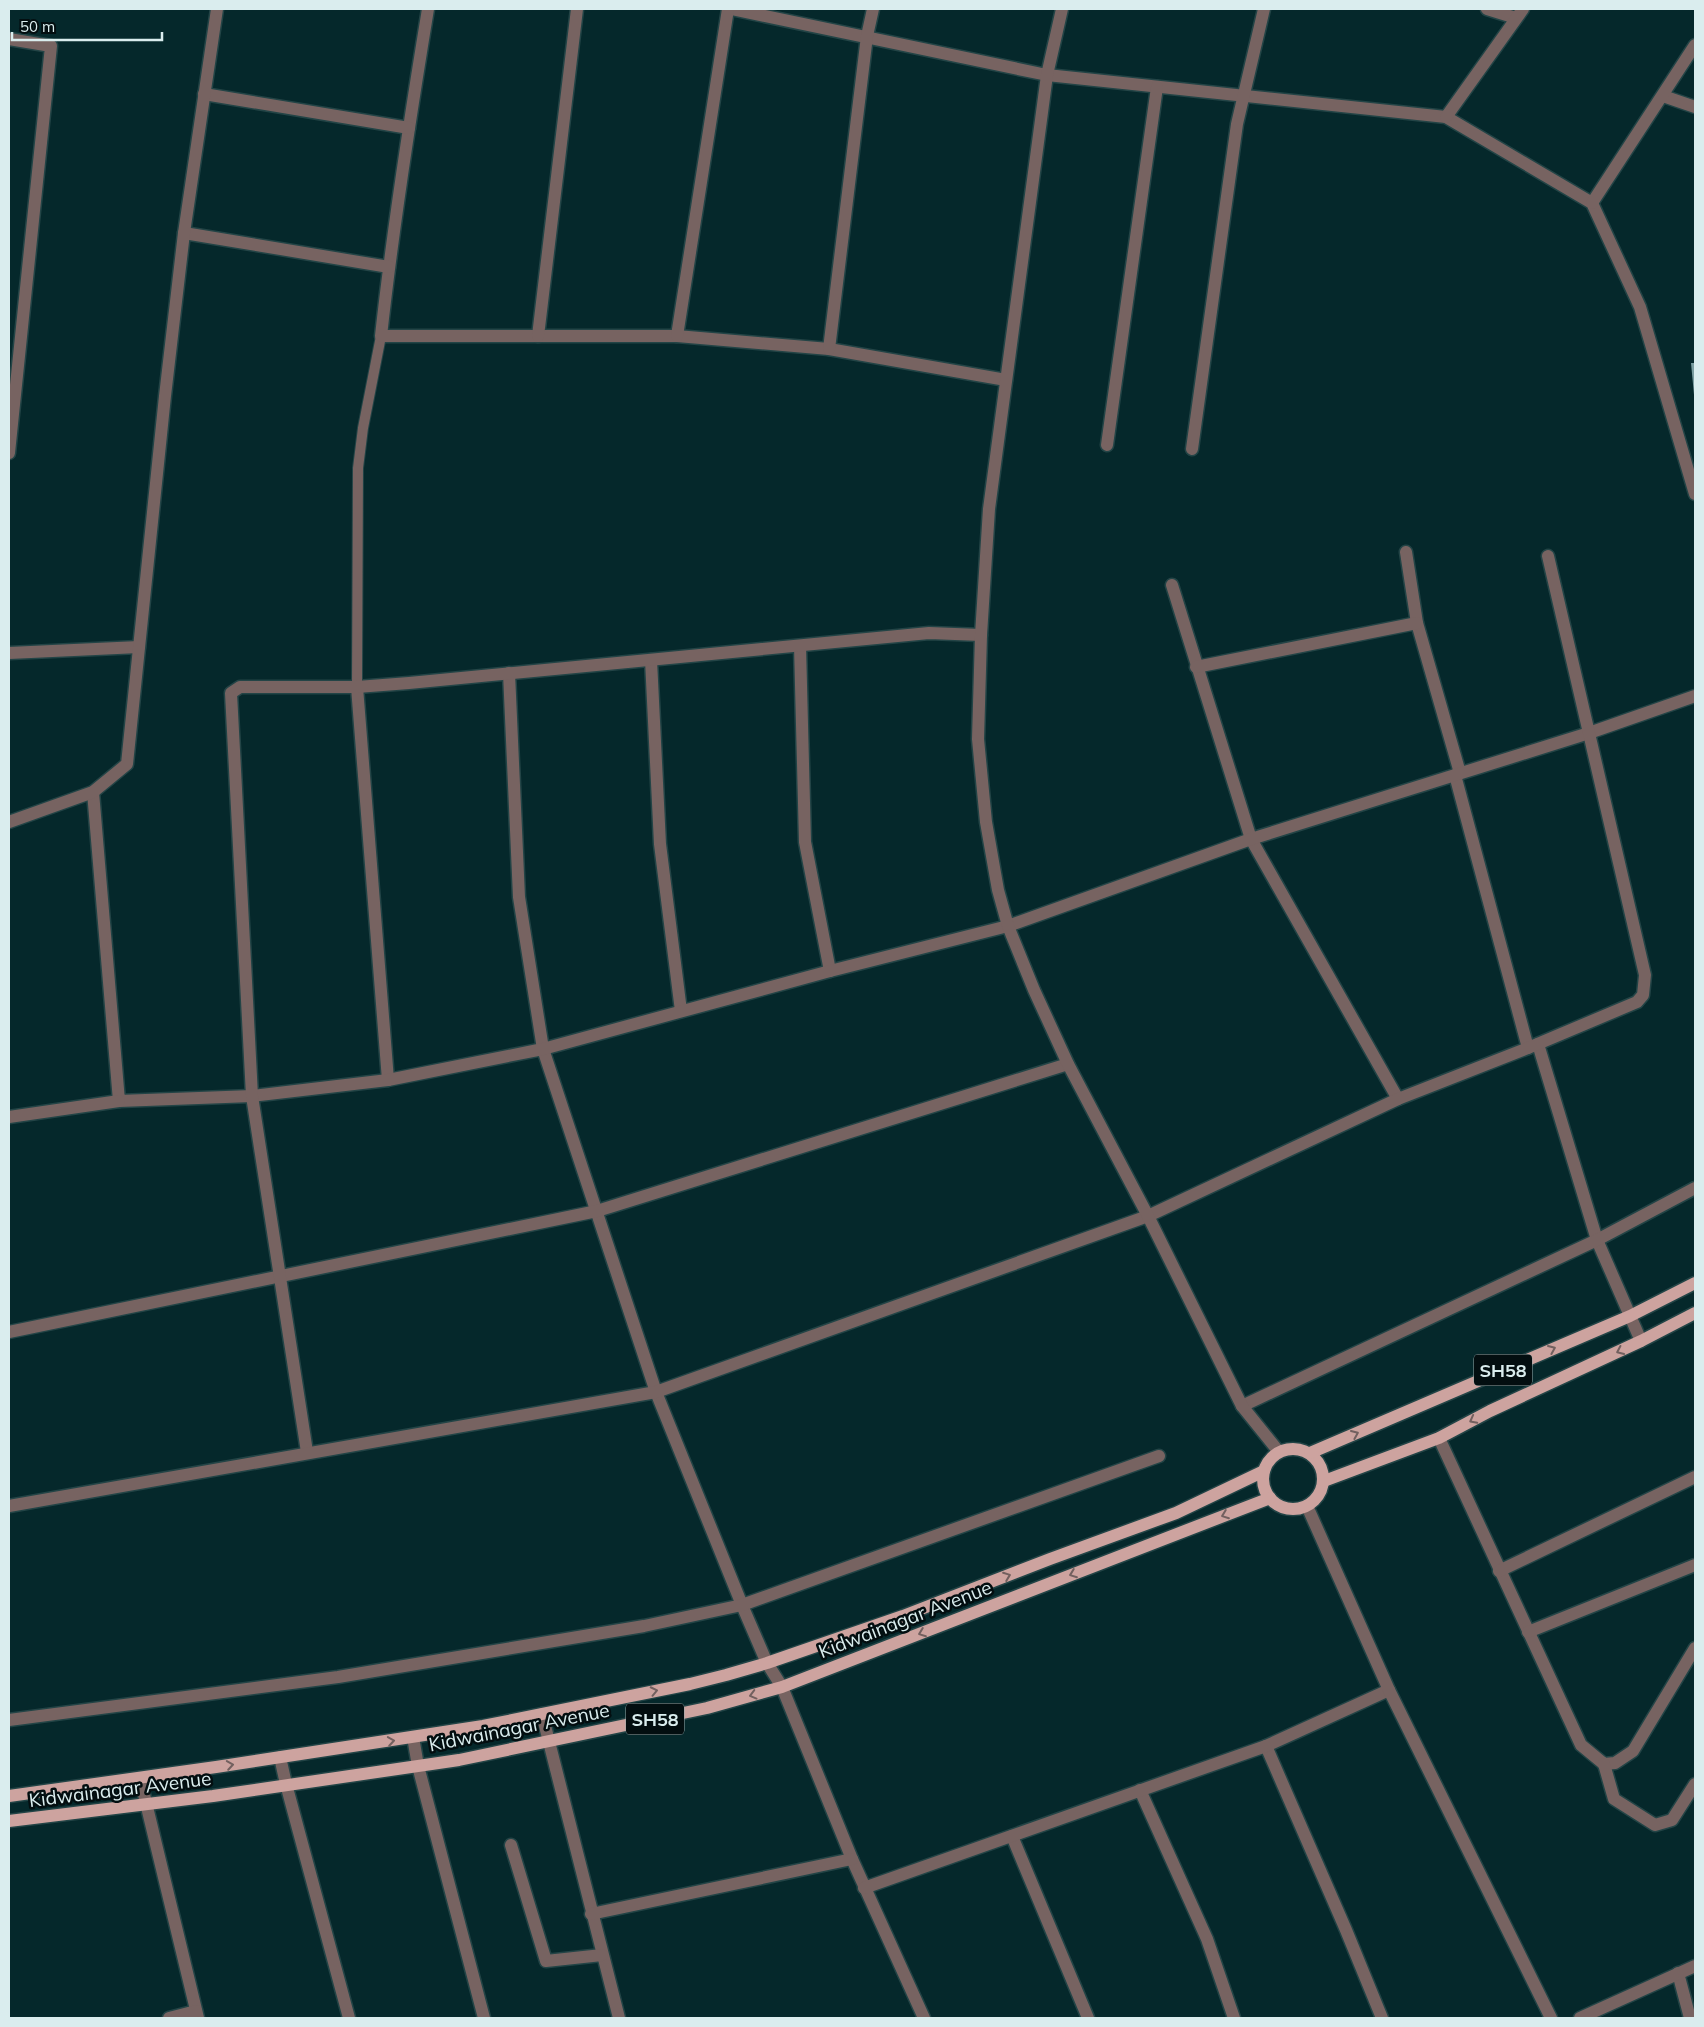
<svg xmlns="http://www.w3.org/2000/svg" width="1704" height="2027" viewBox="0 0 1704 2027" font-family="Mulish,sans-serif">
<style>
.building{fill:#7a9da0}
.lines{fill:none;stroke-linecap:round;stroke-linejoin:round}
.service-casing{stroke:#234446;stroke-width:12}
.minor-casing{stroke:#234446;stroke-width:15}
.tertiary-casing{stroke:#234446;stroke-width:15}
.primary-casing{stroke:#234446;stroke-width:15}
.service{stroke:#776361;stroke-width:10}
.minor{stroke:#776361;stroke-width:12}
.tertiary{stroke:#776361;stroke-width:12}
.primary{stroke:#cda39f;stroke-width:12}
.oneway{stroke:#72605f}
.labels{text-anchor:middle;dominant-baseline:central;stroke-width:5;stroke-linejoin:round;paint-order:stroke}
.shield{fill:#030e10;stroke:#9aaaab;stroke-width:1}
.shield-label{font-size:18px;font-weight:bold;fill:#daedee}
.street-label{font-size:19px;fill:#daedee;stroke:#030e10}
</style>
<rect width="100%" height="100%" fill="#05282b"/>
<polygon class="building" points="1691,363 1695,363 1695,395 1694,395"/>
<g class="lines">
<defs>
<polyline id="service" points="357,687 358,468 363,428 381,336"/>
<g id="minor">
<path d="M428,9C410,118 393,226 381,336H677L829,349L1006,380"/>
<polyline points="731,9 1047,75 1446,117 1592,203 1640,307 1695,494"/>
<polyline points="1487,9 1516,18"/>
<polyline points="9,39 51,46 9,453"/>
<polyline points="204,94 409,128"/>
<polyline points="1663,96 1695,107"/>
<polyline points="1446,117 1523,9"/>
<polyline points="1592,203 1695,45"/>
<polyline points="184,233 389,267"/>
<polyline points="538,336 577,9"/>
<polyline points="677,336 728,9"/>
<polyline points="829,349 867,36 873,9"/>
<polyline points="1107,445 1157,87"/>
<polyline points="1192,449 1237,124 1264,9"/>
<polyline points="1406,552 1417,623 1460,773"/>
<polyline points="1172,585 1251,839 1398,1099"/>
<polyline points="800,646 805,842 830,971"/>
<polyline points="9,653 139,647"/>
<polyline points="651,660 660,844 681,1011"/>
<polyline points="1196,667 1417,623"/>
<polyline points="509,673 519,897 543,1049 656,1392 742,1605 767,1663 782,1687 852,1859 924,2018"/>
<polyline points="357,687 388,1080"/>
<polyline points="1455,775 1528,1048"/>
<polyline points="93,792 119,1101 252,1096 388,1080 543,1049 830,971 1008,926 1251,839 1589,733 1695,696"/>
<polyline points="9,822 93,792 127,764 165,396 184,233 217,9"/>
<polyline points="1538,1044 1597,1240 1641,1341"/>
<polyline points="9,1117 119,1101"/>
<polyline points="9,1332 597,1211 1068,1064"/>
<polyline points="1242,1406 1597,1240 1695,1188"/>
<polyline points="1439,1438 1581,1745 1604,1764 1615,1763 1633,1751 1695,1648"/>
<polyline points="307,1452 252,1096 231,693 240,687 357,687 409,683 929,633 981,635"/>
<polyline points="9,1506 656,1392 1148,1216 1398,1099 1528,1048 1637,1002 1643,995 1645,975 1548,556"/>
<polyline points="1499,1571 1695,1477"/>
<polyline points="1528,1632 1695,1565"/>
<polyline points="542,1714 619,2018"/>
<polyline points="9,1720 338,1677 644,1626 742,1605 1159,1456"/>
<polyline points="413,1737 418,1766 484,2018"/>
<polyline points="1266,1746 1346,1930 1382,2018"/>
<polyline points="280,1757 286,1784 349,2018"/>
<polyline points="1604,1764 1614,1799 1655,1825 1672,1820 1695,1784"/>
<polyline points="140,1778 198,2018"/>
<polyline points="1140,1790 1207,1939 1234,2018"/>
<polyline points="1012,1836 1088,2018"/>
<polyline points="511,1845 546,1961 602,1955"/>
<polyline points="864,1888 1266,1746 1389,1690"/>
<polyline points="591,1914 852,1859"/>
<polyline points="1678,1973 1690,2018"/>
<polyline points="169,2018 196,2011"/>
<polyline points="1580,2018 1695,1966"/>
</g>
<g id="tertiary">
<polyline points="1062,9 1047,75 989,509 981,635 978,739 986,822 998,890 1008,926 1034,990 1068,1064 1148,1216 1242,1406 1279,1452"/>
<polyline points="1307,1506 1389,1690 1551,2018"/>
</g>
<g id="primary">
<circle cx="1293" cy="1479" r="30"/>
<polyline points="1310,1453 1630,1316 1695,1283"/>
<polyline points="1324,1481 1439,1438 1490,1411 1641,1341 1695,1313"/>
<polyline points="9,1796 216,1767 483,1726 690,1684 726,1675 767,1663 903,1616 1050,1559 1176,1513 1264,1471"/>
<polyline points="9,1821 213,1796 459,1760 707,1708 782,1687 1270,1498"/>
</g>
</defs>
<use href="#service" class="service-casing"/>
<use href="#minor" class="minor-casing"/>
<use href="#tertiary" class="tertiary-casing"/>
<use href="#primary" class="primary-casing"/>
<use href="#service" class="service"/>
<use href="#minor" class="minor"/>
<use href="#tertiary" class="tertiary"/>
<use href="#primary" class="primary"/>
</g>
<defs><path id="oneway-chevron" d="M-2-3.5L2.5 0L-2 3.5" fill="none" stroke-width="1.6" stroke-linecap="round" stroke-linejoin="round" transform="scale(1.25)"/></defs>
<g class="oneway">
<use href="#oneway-chevron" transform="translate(1552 1349) rotate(-23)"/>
<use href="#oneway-chevron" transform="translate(1620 1351) rotate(155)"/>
<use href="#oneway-chevron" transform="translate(1473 1420) rotate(152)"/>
<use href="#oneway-chevron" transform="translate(1355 1434) rotate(-23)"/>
<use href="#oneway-chevron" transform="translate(1225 1515) rotate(159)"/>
<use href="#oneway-chevron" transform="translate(1073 1574) rotate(159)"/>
<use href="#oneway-chevron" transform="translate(1007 1576) rotate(-21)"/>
<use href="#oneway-chevron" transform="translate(922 1633) rotate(159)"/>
<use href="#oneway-chevron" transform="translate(654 1691) rotate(-12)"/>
<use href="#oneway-chevron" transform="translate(753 1695) rotate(165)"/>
<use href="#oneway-chevron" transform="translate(391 1741) rotate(-9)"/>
<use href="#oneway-chevron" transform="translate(230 1765) rotate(-9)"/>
</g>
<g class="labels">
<g class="shield">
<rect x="1474" y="1354.5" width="58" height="31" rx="4"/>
<rect x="626" y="1703.5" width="58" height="31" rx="4"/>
</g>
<g class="shield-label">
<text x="1503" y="1370">SH58</text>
<text x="655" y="1719">SH58</text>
</g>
<g class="street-label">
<text transform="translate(905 1619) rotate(-21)">Kidwainagar Avenue</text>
<text transform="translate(519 1727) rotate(-11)">Kidwainagar Avenue</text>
<text transform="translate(120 1789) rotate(-7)">Kidwainagar Avenue</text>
</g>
</g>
<rect width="1704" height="2027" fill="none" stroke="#daedee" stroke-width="20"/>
<path d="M12 32v8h150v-8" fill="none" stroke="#daedee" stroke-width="2.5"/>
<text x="20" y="32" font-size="15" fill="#daedee" stroke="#030e10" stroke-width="4" paint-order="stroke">50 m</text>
</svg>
